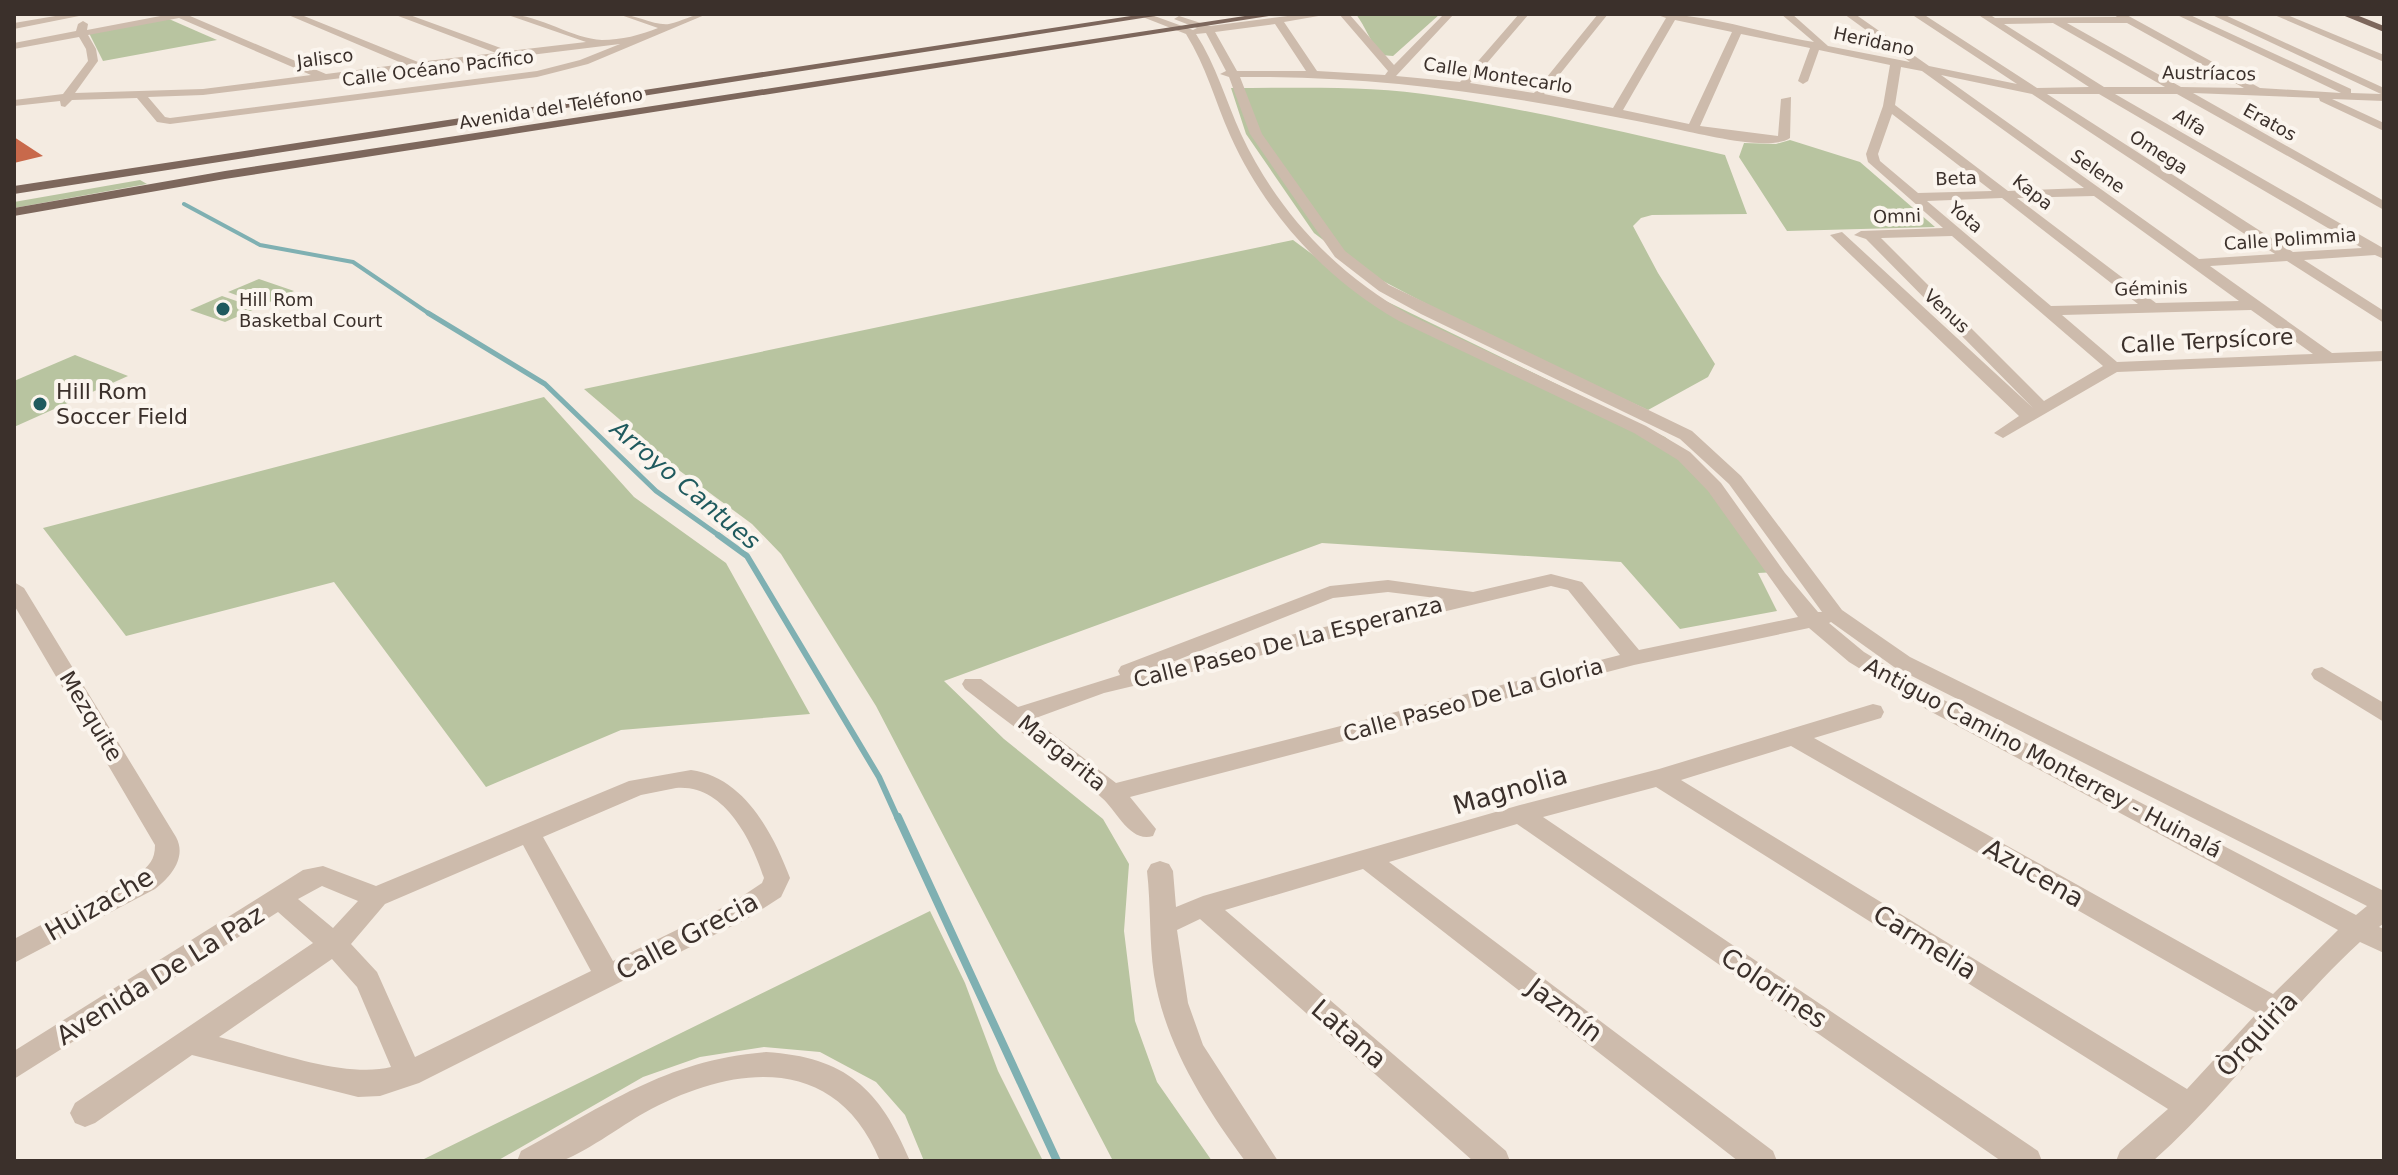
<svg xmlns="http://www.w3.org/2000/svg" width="2398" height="1175" viewBox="0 0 2398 1175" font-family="'DejaVu Sans',sans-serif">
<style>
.green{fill:#b8c4a0}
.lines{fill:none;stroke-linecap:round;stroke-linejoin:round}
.stream-far3{stroke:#7fb0b2;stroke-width:4}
.stream-far2{stroke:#7fb0b2;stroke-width:5}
.stream-far1{stroke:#7fb0b2;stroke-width:6}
.stream{stroke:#7fb0b2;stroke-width:8}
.building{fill:#c8694b}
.minor{fill:#cdbbac;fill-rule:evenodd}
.major{fill:#7d675c;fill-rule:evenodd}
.poi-dot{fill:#1f5a5e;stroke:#fbf5ee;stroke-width:3}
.labels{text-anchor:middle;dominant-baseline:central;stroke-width:8;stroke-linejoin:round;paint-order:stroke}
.far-street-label{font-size:18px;fill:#3b302b;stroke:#fbf5ee}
.far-poi-label{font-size:18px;fill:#3b302b;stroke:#fbf5ee;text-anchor:start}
.street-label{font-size:22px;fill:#3b302b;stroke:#fbf5ee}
.poi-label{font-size:22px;fill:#3b302b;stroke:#fbf5ee;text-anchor:start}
.water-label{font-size:24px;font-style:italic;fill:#1f5a5e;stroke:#fbf5ee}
.near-street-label{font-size:26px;fill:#3b302b;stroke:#fbf5ee}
</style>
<rect width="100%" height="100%" fill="#f4ebe1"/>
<g class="green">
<path d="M1356,14H1440L1393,56L1381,55C1370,41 1366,28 1356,14Z"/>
<polygon points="169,19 217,40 103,61 89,33"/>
<path d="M1231,88C1299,88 1370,85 1438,96C1535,110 1630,134 1725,155L1747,214L1652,215L1641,218L1633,226L1658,273L1715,364L1708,377L1648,410L1493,339L1364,271L1314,233L1246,134Z"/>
<polygon points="1790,140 1860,162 1935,227 1787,231 1739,157 1744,143 1776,144"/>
<polygon points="140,180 147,184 14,208 14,202"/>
<polygon points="1293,240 1355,286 1665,437 1689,455 1778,572 1758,573 1777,611 1680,629 1621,562 1322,543 944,681 1004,739 1103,819 1129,864 1124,931 1135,1021 1157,1082 1212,1161 1113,1161 876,706 781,554 752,524 680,471 584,389"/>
<polygon points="259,279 294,291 263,305 228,292"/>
<polygon points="222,296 257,308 225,322 190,310"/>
<polygon points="75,355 128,376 14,427 14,381"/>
<polygon points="544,397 634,497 726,563 810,714 621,730 486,787 334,582 126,636 43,528"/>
<polygon points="930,911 965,983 998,1071 1043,1161 924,1161 905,1115 876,1082 820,1052 764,1047 700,1057 643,1077 497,1161 425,1161 424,1159"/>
</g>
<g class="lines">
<polyline class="stream-far3" points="184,204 260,245 353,262 431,315"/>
<polyline class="stream-far2" points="428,313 545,384 656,491 721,537"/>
<polyline class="stream-far1" points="718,535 747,556 879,777 898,819"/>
<polyline class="stream" points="898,817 1057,1161"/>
</g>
<polygon class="building" points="14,137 43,156 14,163"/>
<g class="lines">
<g class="minor">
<polygon points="67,14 89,14 14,29 14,23"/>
<path d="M171,14H192L190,16L326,74L404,64L286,14H299L418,62L496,53L393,14H407L509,51L586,42L505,14C539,14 572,39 602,40C621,40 641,35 658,28L618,14C634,14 655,26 669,24C683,21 692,14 707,14L588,64L537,77L170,124L157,122L137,98L72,100L65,107L61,106L60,101L14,106V100L63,94L88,61L86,49L79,37L14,49V43L76,31L78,24L83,21L88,24L87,30ZM179,18L311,75L203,89L75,93L98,61L96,49L88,35ZM620,44L580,60L537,71L170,118L165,117L148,97L203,95Z"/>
<path d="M1135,14H1149L1193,30L1197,28L1174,19L1179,16L1210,26L1303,14H1330L1284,22L1317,71L1385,75L1388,71L1339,14H1349L1394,65L1444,14H1454L1396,76L1460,82L1519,14H1529L1470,83L1534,93L1598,14H1608L1544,94L1613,108L1666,18L1655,14C1710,14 1760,33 1814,42L1781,14H1792L1828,46L1910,62L1844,14H1855L1929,66L2017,84L1911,14H1923L2037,88L2089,87L1977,14H1989L1995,18L2117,17L2113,14H2125L2260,88L2341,93L2175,14H2188L2351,89V93L2381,94L2210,14H2223L2384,88V101L2332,99L2384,123V131L2320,101L2319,98L2193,93L2384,201V210L2177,94H2115L2383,248L2384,259L2375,255L2304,260L2384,311V323L2287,261L2210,266L2332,353L2384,351V361L2117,372L2003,438L1994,433L2019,416L1830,235L1842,232L2033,408L1866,239L1854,235L1861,231L1943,228L1868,162L1866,154L1883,106L1890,65L1819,50L1808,81L1803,84L1798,81L1810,48L1741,34L1700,126L1778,136L1781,99L1791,97L1790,138C1770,152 1701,134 1676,129C1532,99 1389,75 1240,77L1262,134L1345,251L1389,285L1692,431L1741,476L1842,610L1910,657L2384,891V923L2379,927L2384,929V953L2360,942C2286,1010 2229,1094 2153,1161H2116L2120,1151L2168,1109L1656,787L1543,817L2038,1151L2042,1161H2001L1517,824L1389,862L1773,1151L1777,1161H1738L1363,869L1225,910L1506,1151L1510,1161H1473L1200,919L1177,930L1188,1003L1203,1045L1278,1161H1245C1204,1105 1165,1044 1154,975C1149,940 1151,906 1147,871L1151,864L1160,861L1169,864L1173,871L1176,907L1203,896L1520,805L1659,769L1873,704L1881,706L1884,712L1881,718L1814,738L2273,994L2338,930L1926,709L1849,662L1809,628L1634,665L1130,797L1156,829L1153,836C1130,843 1117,811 1102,798C1059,759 1011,725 965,689L962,684L965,679H981L1018,707L1120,675L1118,671L1121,666L1330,586L1388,580L1473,592L1551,574L1582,582L1639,650L1798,617L1708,491L1678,460L1634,433L1399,321C1325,279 1265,213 1230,135C1215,101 1206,66 1186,34ZM1675,20L1732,32L1689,124L1623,110ZM2053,23L2165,87H2104L2004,24ZM2067,23H2127L2244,88L2181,87ZM1275,24L1306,71H1237L1215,32ZM1206,33L1226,71L1220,74L1229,77L1250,134L1335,257L1379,291L1421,314L1680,439L1729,484L1822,612H1818L1785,573L1721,483L1690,452L1646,426L1410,315C1336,274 1277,211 1241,134C1226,101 1216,65 1196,34ZM1901,67L1922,71L2084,188L2008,191L1895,105ZM1941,75L2032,94L2275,254L2199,259ZM2047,94H2099L2362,248L2293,252ZM1892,114L1992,191L1918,193L1880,161L1878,154ZM2094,196L2239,301L2156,303L2017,198ZM2002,198L2138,304L2051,306L1927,201ZM1952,236L2103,366L2044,401L1881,238ZM2251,310L2313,354L2117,362L2062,315ZM1551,586L1568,590L1620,655L1116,783L1033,719L1104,693ZM1388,592L1444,599L1170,663L1333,598ZM1831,622L1894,667L2367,906L2356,915L1942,699L1864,652L1829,623ZM1791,746L2257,1013L2187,1089L1681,780Z"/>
<polygon points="2272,14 2285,14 2384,55 2384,62"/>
<path d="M14,582L24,588L176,837C187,857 171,877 155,889L14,963V939L137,875C149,866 155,860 155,845L14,605Z"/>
<polygon points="2322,667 2384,703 2384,722 2314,679 2311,674 2314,669"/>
<path d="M691,770C744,777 773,833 790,878L781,897L750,917L419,1083L380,1096L358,1097L192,1055L95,1123L85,1127L75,1123L70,1113L75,1103L313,943L278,912L14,1079V1051L303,870L323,866L376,886L629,781ZM676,788C724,784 751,839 764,878L762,883L732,903L613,961L543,837L641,795ZM523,845L591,971L415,1057L377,972L351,944L385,904ZM322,886L358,901L333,928L298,899ZM332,959L357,987L391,1067C345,1079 266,1049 219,1037Z"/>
<path d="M766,1052C846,1057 880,1089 910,1161H880C836,1052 732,1064 644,1113C624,1124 579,1157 560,1161C546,1164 530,1161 517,1161L521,1151C606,1105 666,1060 766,1052Z"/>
</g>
<g class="major">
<polygon points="1144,14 1168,14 14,194 14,186"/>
<polygon points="1258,14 1282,14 225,179 14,216 14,208 225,171"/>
<polygon points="2340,14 2354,14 2384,26 2384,32"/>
</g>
</g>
<g class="poi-dot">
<circle cx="223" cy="309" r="8"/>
<circle cx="40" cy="404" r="8"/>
</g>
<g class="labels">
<g class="far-street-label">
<text transform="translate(1874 41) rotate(12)">Heridano</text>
<text transform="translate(325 58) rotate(-7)">Jalisco</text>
<text transform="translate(438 68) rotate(-7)">Calle Océano Pacífico</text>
<text transform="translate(2209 73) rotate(1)">Austríacos</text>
<text transform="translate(1498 75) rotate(9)">Calle Montecarlo</text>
<text transform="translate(551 108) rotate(-9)">Avenida del Teléfono</text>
<text transform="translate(2190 122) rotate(31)">Alfa</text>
<text transform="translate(2270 122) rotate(29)">Eratos</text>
<text transform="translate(2159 152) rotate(33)">Omega</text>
<text transform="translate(2098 171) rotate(35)">Selene</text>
<text transform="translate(1956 178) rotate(-2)">Beta</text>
<text transform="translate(2033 192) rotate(38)">Kapa</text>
<text transform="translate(1897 216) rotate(-2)">Omni</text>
<text transform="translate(1966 217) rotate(40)">Yota</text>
<text transform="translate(2290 239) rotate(-4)">Calle Polimmia</text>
<text transform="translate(2151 288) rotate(-2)">Géminis</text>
<text transform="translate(1947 311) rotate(43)">Venus</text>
</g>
<g class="far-poi-label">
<text x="239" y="299">Hill Rom<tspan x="239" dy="21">Basketbal Court</tspan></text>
</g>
<g class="street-label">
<text transform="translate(2207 341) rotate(-3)">Calle Terpsícore</text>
<text transform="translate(1288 642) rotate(-14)">Calle Paseo De La Esperanza</text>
<text transform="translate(1473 700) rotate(-15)">Calle Paseo De La Gloria</text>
<text transform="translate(91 716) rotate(59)">Mezquite</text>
<text transform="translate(1062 753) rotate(39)">Margarita</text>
<text transform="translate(2043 758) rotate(28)">Antiguo Camino Monterrey - Huinalá</text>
</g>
<g class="poi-label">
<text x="56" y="391">Hill Rom<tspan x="56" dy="25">Soccer Field</tspan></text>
</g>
<g class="water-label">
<text transform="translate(685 485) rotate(40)">Arroyo Cantues</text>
</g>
<g class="near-street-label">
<text transform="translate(1510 790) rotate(-16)">Magnolia</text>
<text transform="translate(2034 873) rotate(30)">Azucena</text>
<text transform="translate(99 904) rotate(-30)">Huizache</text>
<text transform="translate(687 936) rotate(-28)">Calle Grecia</text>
<text transform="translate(1925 942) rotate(32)">Carmelia</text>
<text transform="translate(160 975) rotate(-32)">Avenida De La Paz</text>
<text transform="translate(1774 988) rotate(34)">Colorines</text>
<text transform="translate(1565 1010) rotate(37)">Jazmín</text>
<text transform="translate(1349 1034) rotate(41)">Latana</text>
<text transform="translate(2257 1034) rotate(-47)">Òrquiria</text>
</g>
</g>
<rect width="2398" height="1175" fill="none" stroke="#3b302b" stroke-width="32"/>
</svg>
